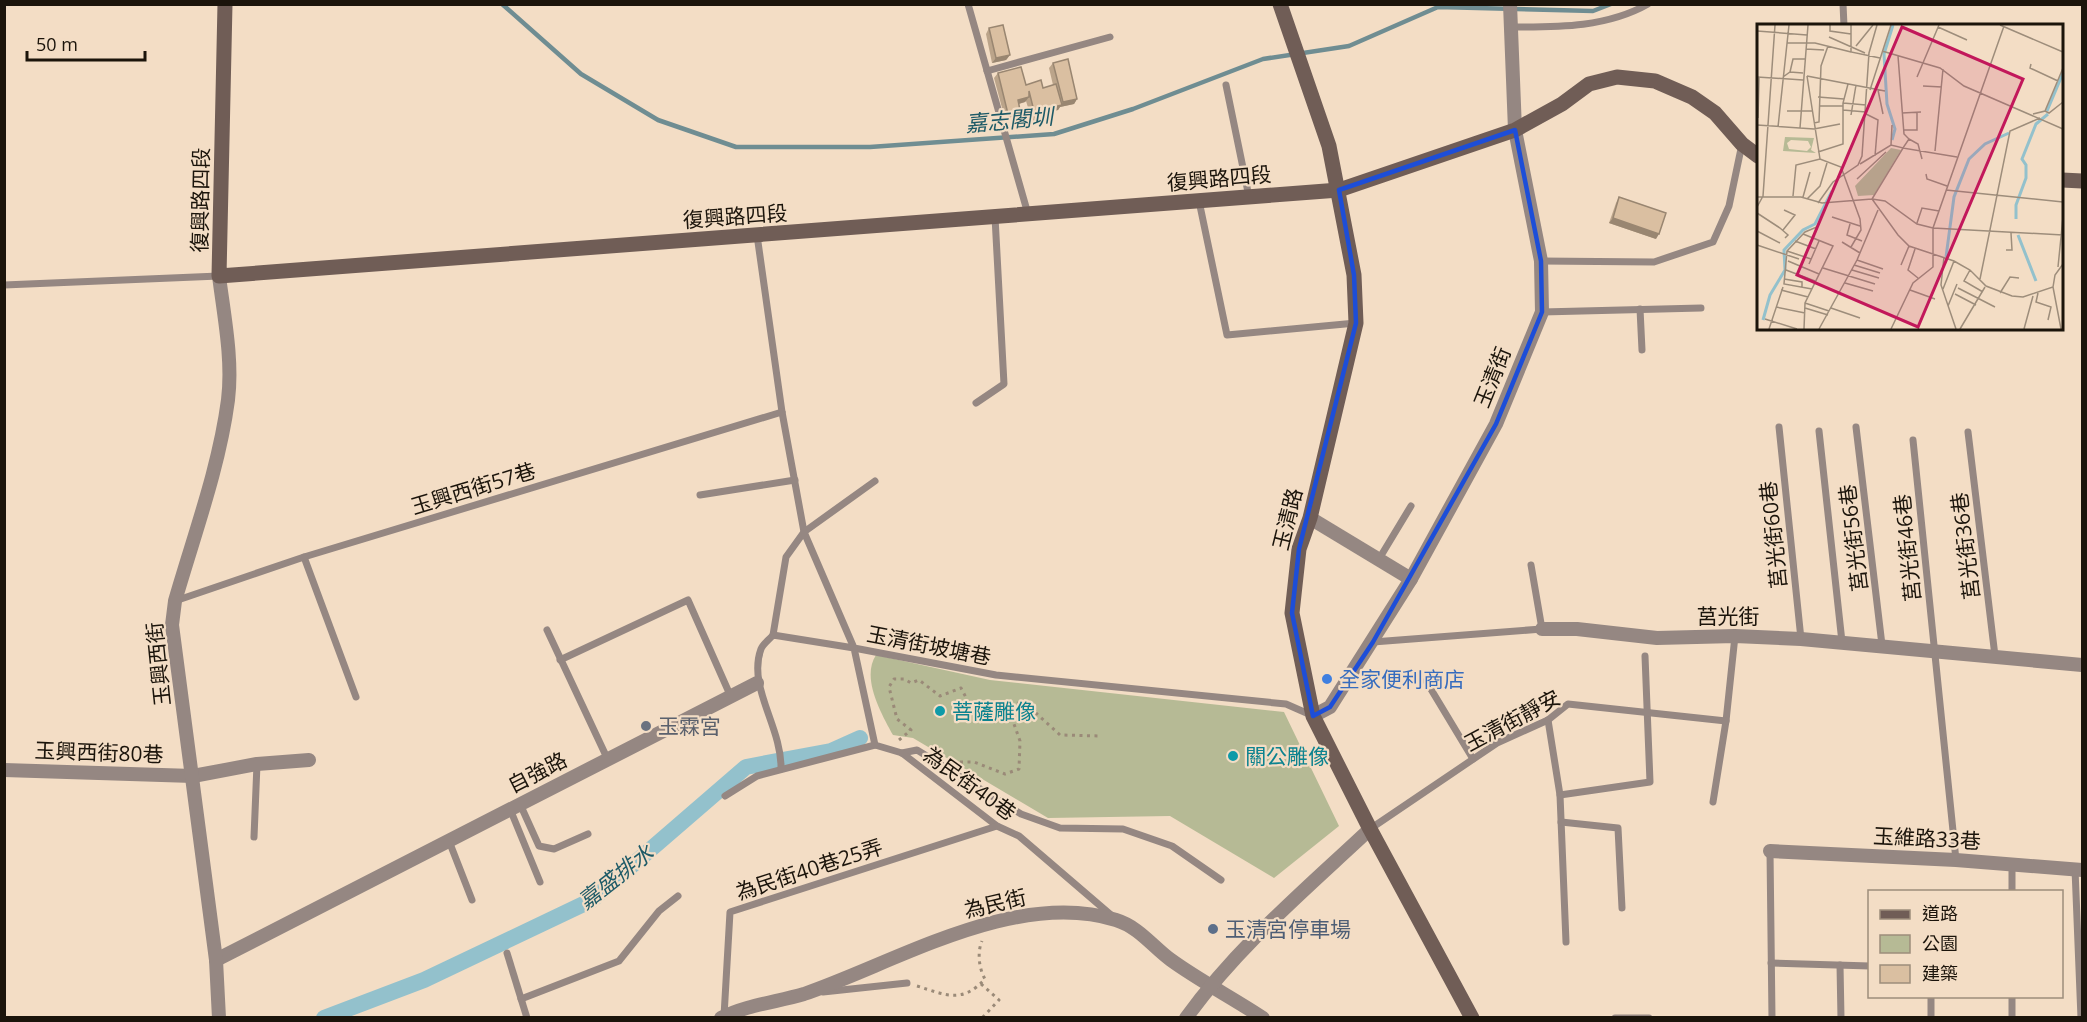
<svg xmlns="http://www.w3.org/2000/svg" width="2087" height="1022" viewBox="0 0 2087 1022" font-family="'Open Sans','Noto Sans TC',sans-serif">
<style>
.green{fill:#b6ba95}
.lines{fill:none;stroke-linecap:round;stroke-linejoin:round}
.stream{stroke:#6f8d92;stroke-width:4.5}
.canal{stroke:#93c1cc;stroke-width:16}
.path{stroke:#9a8a78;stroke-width:3;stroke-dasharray:3 4.5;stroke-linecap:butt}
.lane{stroke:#958782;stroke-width:7}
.street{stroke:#958782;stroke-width:14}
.secondary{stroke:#705d56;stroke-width:15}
.wall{fill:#bba48a}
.shaded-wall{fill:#998671}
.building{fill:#dabfa1;stroke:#998671;stroke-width:1.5}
.marked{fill:none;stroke:#1d4ed8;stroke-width:4.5;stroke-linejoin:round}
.shop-dot{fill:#3f7fe0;stroke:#f3ddc5;stroke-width:2}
.culture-dot{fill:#0f9aa8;stroke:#f3ddc5;stroke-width:2}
.worship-dot{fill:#6b7280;stroke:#f3ddc5;stroke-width:2}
.service-dot{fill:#5c6f8a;stroke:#f3ddc5;stroke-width:2}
.labels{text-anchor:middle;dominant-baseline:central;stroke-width:4.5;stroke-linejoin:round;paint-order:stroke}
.street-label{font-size:21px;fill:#1b140b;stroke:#f3ddc5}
.shop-label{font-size:21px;fill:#366cbe;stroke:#f3ddc5;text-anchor:start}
.culture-label{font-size:21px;fill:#0d838f;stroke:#f3ddc5;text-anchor:start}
.worship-label{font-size:21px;fill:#5b616d;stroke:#f3ddc5;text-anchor:start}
.service-label{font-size:21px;fill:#4e5e75;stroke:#f3ddc5;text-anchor:start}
.water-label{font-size:22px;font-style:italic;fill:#1d5a67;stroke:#f3ddc5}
.inset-river{fill:none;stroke:#93c1cc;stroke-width:3}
.inset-road{fill:none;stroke:#9d8d7b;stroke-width:1.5}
.view{fill:#c2185b;fill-opacity:0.15;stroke:#c2185b;stroke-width:3}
.inset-edge{fill:none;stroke:#1b140b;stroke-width:3}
</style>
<rect width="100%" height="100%" fill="#f3ddc5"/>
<path class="green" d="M876,655L990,680L1284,712L1339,826L1274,878L1170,816L1048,818L913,738L893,735C881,713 861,678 876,655Z"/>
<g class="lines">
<polyline class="stream" points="502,4 581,74 658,120 736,147 870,147 1054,134 1133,109 1263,59 1349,46 1438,7 1593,11 1611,4"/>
<polyline class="canal" points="324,1018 424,980 592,900 746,767 831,751 860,738"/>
<g class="path">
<polyline points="899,740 911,730 897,719 889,687 894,679 904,679 911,683 919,680 940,696 961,688 970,705 1025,703 1060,735 1100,736"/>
<polyline points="960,762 974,762 1005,774 1019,769 1020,741 1007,704"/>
<polyline points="981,984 999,1000 982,1018"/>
<path d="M917,986C946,995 962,1004 985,979C979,969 977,952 982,941"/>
</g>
<g class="lane">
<polyline points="968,4 1028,214"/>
<polyline points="1843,4 1844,26"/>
<path d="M1510,27C1556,27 1606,28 1648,4"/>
<polyline points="987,71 1110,37"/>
<polyline points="1226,85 1249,197"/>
<polyline points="1199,201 1227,335 1356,323"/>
<polyline points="757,235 782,412 804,532 854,648 996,675 1286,704 1311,715"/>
<polyline points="1541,261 1654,262 1713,242 1729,206 1742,144"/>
<polyline points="4,285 219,276"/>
<polyline points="1640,309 1642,350"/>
<polyline points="1542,312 1701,308"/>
<polyline points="976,403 1004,384 995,217"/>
<polyline points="1779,427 1801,639"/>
<polyline points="1856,427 1882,645"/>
<polyline points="1819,431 1842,642"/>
<polyline points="1968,432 1995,656"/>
<polyline points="1913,440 1956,860"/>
<polyline points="700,495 795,480"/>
<polyline points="304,557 356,697"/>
<polyline points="1379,559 1411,506"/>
<polyline points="175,601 304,557 782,412"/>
<polyline points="547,630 608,760"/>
<polyline points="773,635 786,557 804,532 875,481"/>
<polyline points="1373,642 1542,629 1531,565"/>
<polyline points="560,660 688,600 731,697"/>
<polyline points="1426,681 1473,759"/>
<polyline points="1548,720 1560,795 1566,942"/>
<polyline points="902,753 917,750 1021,814 1060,828 1123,829 1172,846 1221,880"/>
<path d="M781,769C782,727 747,687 761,649C763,644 770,639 773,635L854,648L875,745L902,753L997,826L1019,836L1111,915"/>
<polyline points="1560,795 1650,782 1645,656"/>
<polyline points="725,796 757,776 875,745"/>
<polyline points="1713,802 1726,721 1735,636"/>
<polyline points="520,804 539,846 554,849 588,834"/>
<polyline points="510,809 540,882"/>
<polyline points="1561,822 1618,828 1622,908"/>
<polyline points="1370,829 1497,743 1548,720 1568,704 1726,721"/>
<polyline points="254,837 257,764"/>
<polyline points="449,841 472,900"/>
<polyline points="1770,851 1772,1018"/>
<polyline points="2075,869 2081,1018"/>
<polyline points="2012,892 2012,864"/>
<polyline points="507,953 527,1018"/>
<polyline points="1771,963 1870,966"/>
<polyline points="1840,965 1841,1018"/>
<polyline points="823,992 907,983"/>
<polyline points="521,999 619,961 659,911 678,896"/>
<polyline points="724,1016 730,912 997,826"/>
<polyline points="1615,1018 1649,1018"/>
<polyline points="1931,1018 1931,996"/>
<polyline points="2012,1018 2012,996"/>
</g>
<g class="street">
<polyline points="1310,518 1411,579"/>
<polyline points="1542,629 1577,629 1657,638 1735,636 1801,639 2082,665"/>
<polyline points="1313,716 1330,707 1411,579 1496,424 1542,312 1541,261 1515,130 1510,4"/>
<polyline points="4,770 193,776 257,764 309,760"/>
<polyline points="1770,851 1956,860 2082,870"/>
<polyline points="216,960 757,683"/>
<path d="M219,1018L216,960L172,625L175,601C194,535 219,468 228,400C233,360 224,316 219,276"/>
<path d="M721,1018C746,1005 777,1002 804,994C897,962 1015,889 1116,920C1139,927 1153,947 1171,960C1200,981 1233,998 1263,1018"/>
<path d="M1186,1018C1238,946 1306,889 1370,829"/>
</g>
<g class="secondary">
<polyline points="225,4 219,276 1339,190 1515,130 1562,104 1589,84 1617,77 1655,81 1692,97 1715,113 1742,144 1758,156"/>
<polyline points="1280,4 1329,146 1354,275 1356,323 1310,518 1299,549 1292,613 1313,716 1370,829 1472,1018"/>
<polyline points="2062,180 2082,181"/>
</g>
</g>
<g class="wall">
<polygon points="989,28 1010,55 1006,60 992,63 986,34"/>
<polygon points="1053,63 1077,99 1074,104 1060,107 1058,110 1050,112 1051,115 1047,120 1033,124 1026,101 1025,102 1019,104 1020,110 1017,116 1005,119 994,78 998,73 1026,85 1043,88 1053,85 1049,68"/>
<polygon points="1619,197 1656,239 1609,223 1616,203"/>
</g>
<g class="shaded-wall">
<polygon points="1010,55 1006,60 992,63 996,58"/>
<polygon points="1029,97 1025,102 1014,105 1018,100"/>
<polygon points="1077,99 1074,104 1060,107 1058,110 1045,113 1049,108 1061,105 1063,102"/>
<polygon points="1020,110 1017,116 1005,119 1008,114"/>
<polygon points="1051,115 1047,120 1033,124 1036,119"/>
<polygon points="1613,218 1659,234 1656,239 1609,223"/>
</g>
<g class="building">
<polygon points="1003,25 1010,55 996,58 989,28"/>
<polygon points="1068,59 1077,99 1063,102 1053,63"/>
<polygon points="1021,67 1026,85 1041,80 1043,88 1056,84 1062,105 1049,108 1051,115 1036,119 1029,91 1029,97 1018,100 1020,110 1008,114 998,73"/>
<polygon points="1619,197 1666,213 1659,234 1613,218"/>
</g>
<path class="marked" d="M1515,130L1541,261L1542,312L1496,424L1373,642L1330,707L1313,716L1292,613L1299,549L1356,323L1354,275L1339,190Z"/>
<circle class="shop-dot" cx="1327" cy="679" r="6"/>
<g class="culture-dot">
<circle cx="940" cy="711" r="6"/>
<circle cx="1233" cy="756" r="6"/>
</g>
<circle class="worship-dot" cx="646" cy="726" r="6"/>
<circle class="service-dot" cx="1213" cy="929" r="6"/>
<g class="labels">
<g class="street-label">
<text transform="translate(1219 178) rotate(-5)">復興路四段</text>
<text transform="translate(200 200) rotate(-89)">復興路四段</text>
<text transform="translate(735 216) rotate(-4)">復興路四段</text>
<text transform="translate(1492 377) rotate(-68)">玉清街</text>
<text transform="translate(473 488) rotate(-17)">玉興西街57巷</text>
<text transform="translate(1287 519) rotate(-76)">玉清路</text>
<text transform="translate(1773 535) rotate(-96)">莒光街60巷</text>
<text transform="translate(1853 538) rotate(-97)">莒光街56巷</text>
<text transform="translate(1965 546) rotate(-97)">莒光街36巷</text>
<text transform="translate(1907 548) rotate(-96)">莒光街46巷</text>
<text x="1728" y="616">莒光街</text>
<text transform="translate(929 645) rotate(11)">玉清街坡塘巷</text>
<text transform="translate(158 664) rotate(-96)">玉興西街</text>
<text transform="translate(1512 720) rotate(-28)">玉清街靜安</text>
<text transform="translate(99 752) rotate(2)">玉興西街80巷</text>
<text transform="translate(537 772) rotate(-27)">自強路</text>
<text transform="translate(970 783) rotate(36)">為民街40巷</text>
<text transform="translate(1927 838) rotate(3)">玉維路33巷</text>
<text transform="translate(809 869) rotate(-18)">為民街40巷25弄</text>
<text transform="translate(995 903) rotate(-13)">為民街</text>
</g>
<g class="shop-label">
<text x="1339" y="679">全家便利商店</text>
</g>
<g class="culture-label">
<text x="952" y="711">菩薩雕像</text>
<text x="1245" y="756">關公雕像</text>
</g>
<g class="worship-label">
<text x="658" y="726">玉霖宮</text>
</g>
<g class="service-label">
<text x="1225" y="929">玉清宮停車場</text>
</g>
<g class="water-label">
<text transform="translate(1009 119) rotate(-5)">嘉志閣圳</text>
<text transform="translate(615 876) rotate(-38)">嘉盛排水</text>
</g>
</g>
<g transform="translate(1757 24)">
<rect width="306" height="306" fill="#f3ddc5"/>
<path d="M28,113L57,114L54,126L59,129L26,127ZM34,116L51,117L54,123L50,127L32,125L30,119ZM134,124L144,126L117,171L101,172L98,162Z" fill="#b6ba95" fill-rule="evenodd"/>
<path class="inset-river" d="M290,87L306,49M135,116L138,105L130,80L127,30L136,1M259,195V181L269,154V141L265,135L279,100L291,90M261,211L279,257M189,233L197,173L212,135L228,120L252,109M6,296L13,271L28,246L27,226L46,206L58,200L75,167"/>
<path class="inset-road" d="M73,1V7L94,10M94,1V28L123,34M243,1L306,28M181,3L210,16M0,7L50,11M72,13L108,29M30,19H58L94,28M99,22L116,1M49,25L67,26M125,27L183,44L207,62L306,105M274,40L273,44L301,57M33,48L36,35H48M50,52L63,135M50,52L128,67M0,53L46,56M26,53L33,48L46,49M160,53L182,1M166,62L185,63M113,66L134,1M121,66L126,90M61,73L87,75M86,79L109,81M63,82H86M86,86L109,88M30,87H56M288,87L292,89L306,78M145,89L164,88M109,90L121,96L118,132M276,90L288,87L306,44M94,91L99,61M1,94L2,54M57,99L62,98L64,42L71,22M0,101L57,105L83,100M21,103L32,1M43,104L51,1M147,106H160V88M152,115L161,120L165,135M134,121L135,101M178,127L186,45M61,128L86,120V79L91,60M200,133L146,124L115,175L141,211L152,222L197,237L213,246L229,262L255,272L266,273L296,263L298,251L306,240M103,140L134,121L146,124L152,115L147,110L141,32M169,150L170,155L190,162M100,155L129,128M189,166L306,178M36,172L39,141L63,135L84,143L103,195L104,206L94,223M0,173H44L65,179L115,175L128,177L160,200L176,204L306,211M46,173L53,148M50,175L63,162L70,139M61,179L76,158L101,141L105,132L112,29L120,1M0,183L6,172L18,1M0,189L23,204L31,211L28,214M75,193L103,202M160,199L165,184L182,187M93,200L90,211L105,217M26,206L38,191L27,186M0,207L23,219M46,210L76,222L48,279L47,305M38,217L59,225M85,218L103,229M0,221L42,235M158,225L151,246L161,254M249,226H255L254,209M30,227L54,235M187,233L184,261L199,305M100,236L126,245M31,237L62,250M52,240L62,217M97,241L123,249M144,241L152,222M301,243L306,193M66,244L118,260M29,246L58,257M95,246L122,254M213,246L207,257L226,268M27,255L45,258V263M223,255L253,107L283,94M88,259L116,267M296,263L304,305M201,264L238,283M55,265L27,260L30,227L48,208L60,203L71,178M186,265L197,237M24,266L51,273M153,266L178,275M243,269L253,253L262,254M281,269L279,278L294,283L291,296M198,270L219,281M48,279L72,287M191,282L200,260M19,283L48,289M48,284L71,291M74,284L103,294M8,295L40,305M12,305L26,263M62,305L100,236L121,186M134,305L156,259L176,243V204L247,2M203,305L228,263M267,305L276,272"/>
<path class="view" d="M145,3L266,55L161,303L40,251Z"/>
<rect width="306" height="306" class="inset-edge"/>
</g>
<rect width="2087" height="1022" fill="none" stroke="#1b140b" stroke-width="12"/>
<rect x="1868" y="890" width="195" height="108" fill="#f3ddc5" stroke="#9d8d7b" stroke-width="1.5"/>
<rect x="1880" y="910" width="30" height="9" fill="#705d56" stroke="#9d8d7b" stroke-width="1.5"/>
<text x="1922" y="920" font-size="18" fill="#1b140b">道路</text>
<rect x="1880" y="935" width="30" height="18" fill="#b6ba95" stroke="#9d8d7b" stroke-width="1.5"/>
<text x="1922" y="950" font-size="18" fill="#1b140b">公園</text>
<rect x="1880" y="965" width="30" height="18" fill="#dabfa1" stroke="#9d8d7b" stroke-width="1.5"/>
<text x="1922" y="980" font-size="18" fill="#1b140b">建築</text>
<path d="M27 51v9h118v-9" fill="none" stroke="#1b140b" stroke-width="3"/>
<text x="36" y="51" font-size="18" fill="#1b140b" stroke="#f3ddc5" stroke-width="4.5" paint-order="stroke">50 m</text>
</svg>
